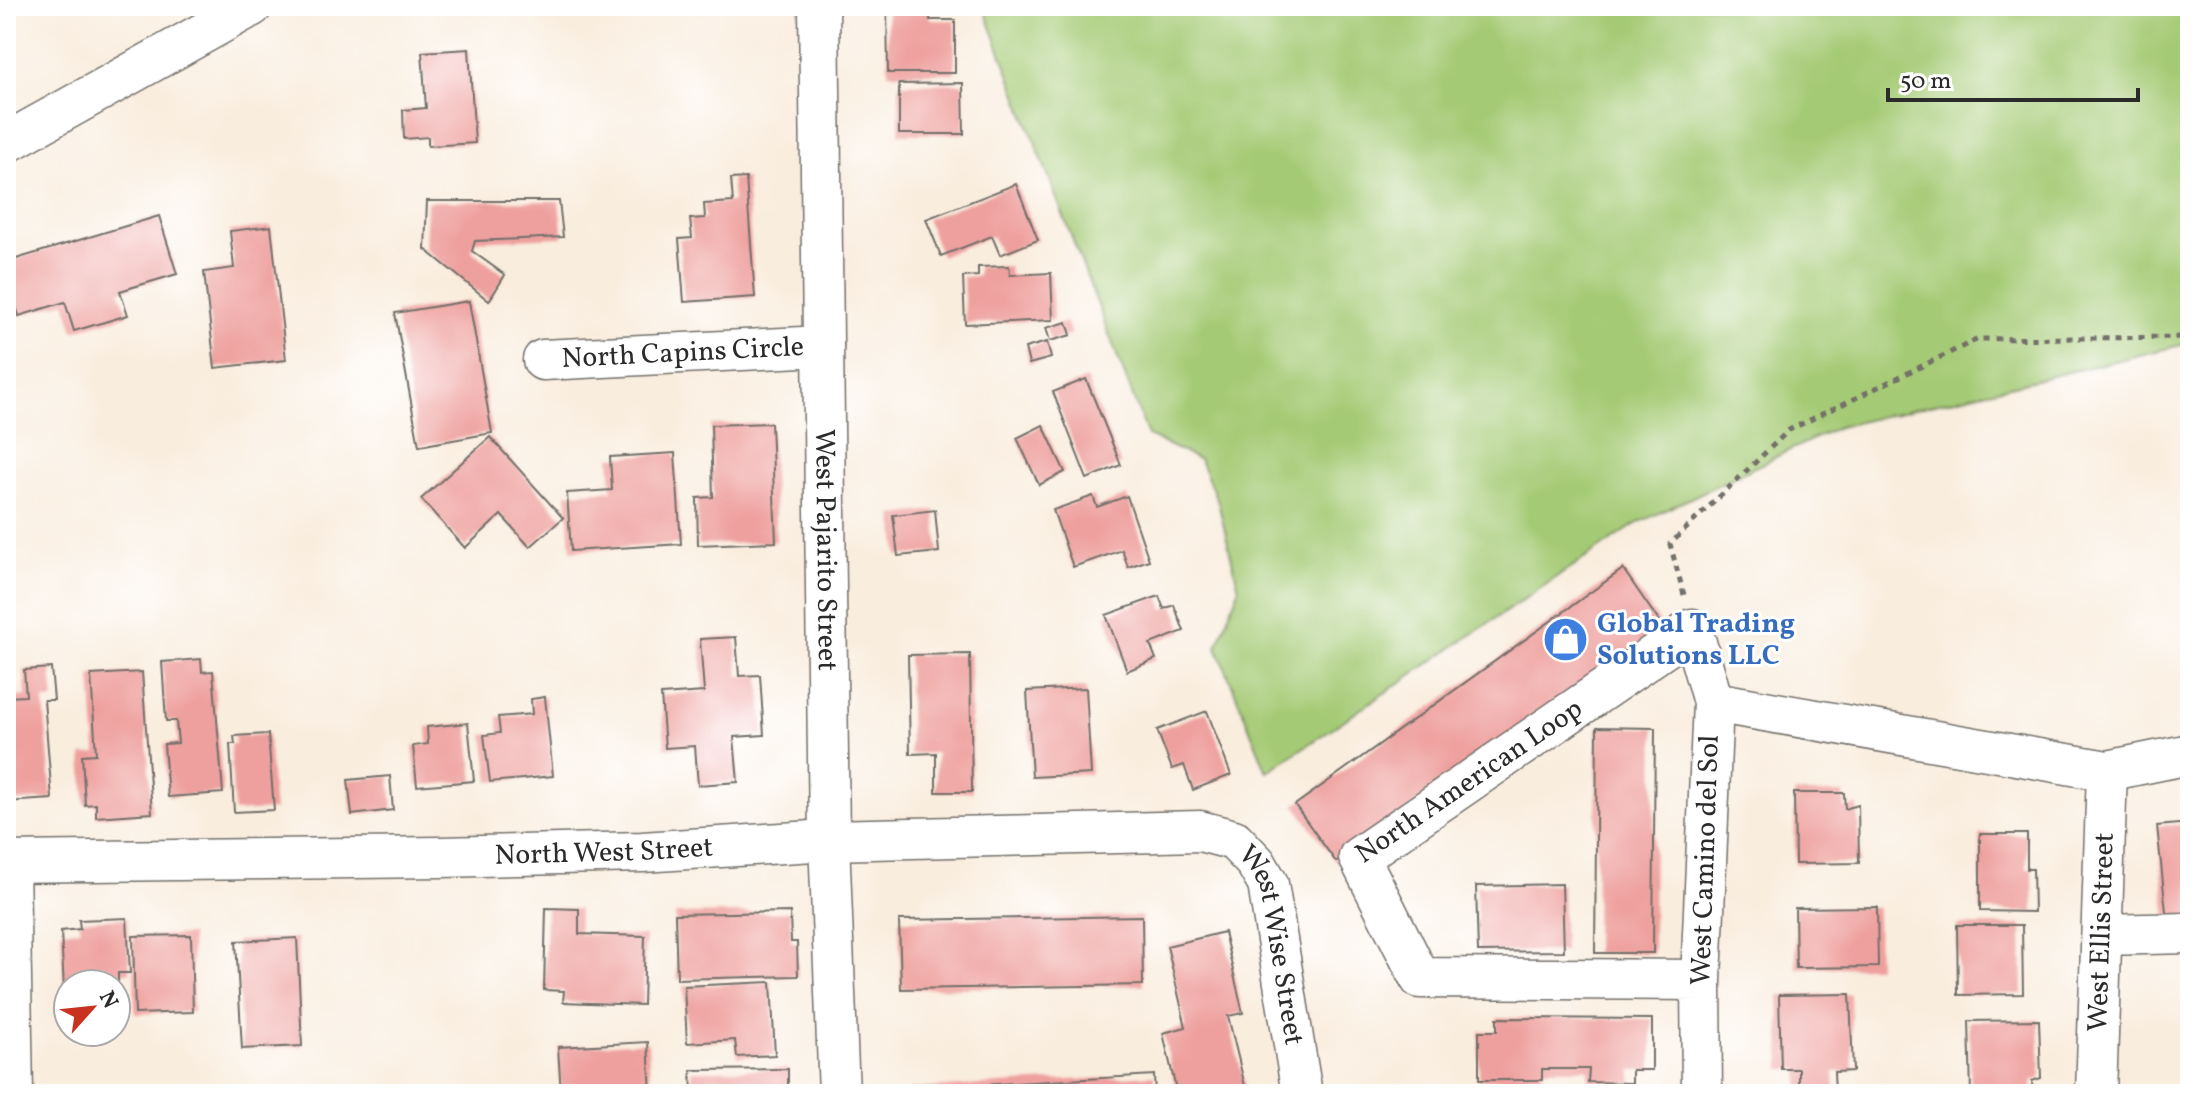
<svg xmlns="http://www.w3.org/2000/svg" width="2196" height="1100" viewBox="0 0 2196 1100" font-family="Vollkorn,serif">
<style>
.green{fill:#a5ca74;stroke:#687a50;stroke-width:2}
.building{fill:#eea09e}
.lines{fill:none;stroke-linecap:round;stroke-linejoin:round}
.minor-casing{stroke:#736f6a;stroke-width:43}
.path{stroke:#736f6a;stroke-width:5;stroke-dasharray:6 6;stroke-linecap:butt}
.minor{stroke:#fff;stroke-width:40}
.labels{text-anchor:middle;dominant-baseline:central;stroke-width:6;stroke-linejoin:round;paint-order:stroke}
.street-label{font-size:28px;fill:#2b2b2b;stroke:#fff}
.shop-label{font-size:28px;font-weight:bold;fill:#366cbe;stroke:#fff;text-anchor:start}
</style>
<rect width="100%" height="100%" fill="#fff"/>
<filter id="ink" filterUnits="userSpaceOnUse"><feTurbulence type="fractalNoise" baseFrequency=".0125" numOctaves="2"/><feDisplacementMap in="SourceGraphic" scale="16" xChannelSelector="R" yChannelSelector="G"/><feConvolveMatrix kernelMatrix="1 2 1 2 8 2 1 2 1" color-interpolation-filters="sRGB"/></filter>
<filter id="wash" filterUnits="userSpaceOnUse"><feTurbulence type="fractalNoise" baseFrequency=".006" numOctaves="4" result="noise"/><feDisplacementMap in="SourceGraphic" scale="32" xChannelSelector="R" yChannelSelector="G"/><feGaussianBlur stdDeviation="1.8" result="paint"/><feColorMatrix in="noise" values="0 0 0 0 0 0 0 0 0 0 0 0 0 0 0 0 0 1.4 0 .05"/><feComposite in="paint" operator="in"/></filter>
<g filter="url(#wash)">
<rect width="100%" height="100%" fill="#f9edde"/>
<polygon class="green" points="983,6 2190,6 2190,343 1838,427 1636,524 1267,772 1217,647 1239,589 1218,502 1200,460 1148,436"/>
<g id="blocks">
<g class="building">
<polygon points="887,6 930,6 930,20 955,20 955,73 888,73"/>
<polygon points="469,49 475,143 428,146 428,137 404,139 403,110 426,108 422,52"/>
<polygon points="963,83 964,134 899,134 899,84"/>
<polygon points="746,178 755,297 684,302 679,239 692,238 690,219 705,218 704,204 733,202 731,179"/>
<polygon points="1016,184 1038,240 1000,255 992,236 941,256 926,219"/>
<polygon points="427,201 559,201 563,237 475,241 472,251 505,275 489,301 425,249"/>
<polygon points="159,216 177,274 120,291 128,315 74,331 65,302 19,316 6,272 6,262"/>
<polygon points="271,226 286,360 215,368 204,272 234,268 230,231"/>
<polygon points="1009,266 1010,275 1051,273 1053,320 965,324 963,277 978,276 978,267"/>
<polygon points="469,301 492,433 419,446 395,313"/>
<polygon points="1067,322 1071,335 1050,341 1046,328"/>
<polygon points="1047,342 1051,358 1029,364 1025,348"/>
<polygon points="1086,379 1121,465 1087,479 1053,392"/>
<polygon points="771,423 776,542 698,545 697,498 713,497 711,425"/>
<polygon points="1043,425 1065,472 1039,485 1017,438"/>
<polygon points="490,437 563,518 530,547 501,515 465,548 421,499"/>
<polygon points="675,453 681,544 571,551 567,493 612,490 610,457"/>
<polygon points="1093,496 1097,507 1127,496 1149,560 1128,567 1122,550 1073,567 1053,510"/>
<polygon points="935,510 939,552 898,556 893,515"/>
<polygon points="1623,569 1663,627 1336,862 1295,805"/>
<polygon points="1159,596 1164,609 1174,605 1184,631 1150,644 1156,659 1127,671 1106,615"/>
<polygon points="736,637 739,676 760,675 764,735 734,737 738,782 698,785 695,746 665,748 661,695 704,692 700,639"/>
<polygon points="970,654 972,792 936,792 936,753 910,754 908,655"/>
<polygon points="201,659 202,672 213,671 223,793 168,797 164,744 178,743 176,721 166,721 162,662"/>
<polygon points="51,668 54,700 44,700 52,799 6,802 6,697 26,696 24,670"/>
<polygon points="142,672 152,813 96,817 96,804 85,805 82,755 96,754 91,675"/>
<polygon points="1086,688 1091,774 1032,777 1027,691"/>
<polygon points="545,697 553,776 490,782 484,735 500,733 498,717 532,714 531,699"/>
<polygon points="1207,711 1231,775 1193,790 1184,765 1172,769 1157,730"/>
<polygon points="468,723 474,781 417,786 413,746 428,744 427,727"/>
<polygon points="1597,727 1655,728 1653,953 1595,953"/>
<polygon points="268,734 274,810 234,812 230,744 235,744 234,736"/>
<polygon points="390,776 393,810 352,815 348,780"/>
<polygon points="1794,793 1844,793 1845,809 1858,805 1859,863 1795,864"/>
<polygon points="2190,823 2190,919 2167,921 2157,826"/>
<polygon points="1980,834 2027,834 2027,869 2033,869 2034,912 1980,911"/>
<polygon points="1562,884 1564,951 1478,952 1476,886"/>
<polygon points="1877,907 1878,967 1796,968 1795,908"/>
<polygon points="546,908 579,909 579,934 645,936 643,1005 563,1002 564,991 544,990"/>
<polygon points="790,912 791,942 797,942 798,976 677,979 675,914"/>
<polygon points="1142,916 1143,985 901,989 899,920"/>
<polygon points="127,918 130,973 118,973 118,984 68,984 68,1010 65,1010 61,931 80,929 79,920"/>
<polygon points="1957,925 2022,925 2023,994 1958,995"/>
<polygon points="1224,932 1243,1013 1228,1016 1247,1094 1177,1094 1163,1033 1186,1027 1167,946"/>
<polygon points="191,935 193,1012 135,1014 133,936"/>
<polygon points="297,938 302,1046 242,1049 236,941"/>
<polygon points="771,982 775,1055 737,1057 735,1040 687,1043 684,986"/>
<polygon points="1850,994 1853,1071 1834,1072 1835,1093 1799,1094 1799,1069 1781,1069 1779,995"/>
<polygon points="1497,1018 1652,1019 1652,1070 1632,1070 1632,1083 1588,1082 1589,1069 1542,1069 1542,1080 1479,1080 1479,1031 1497,1031"/>
<polygon points="2039,1020 2041,1078 2032,1081 2033,1094 1971,1094 1969,1021"/>
<polygon points="648,1042 651,1094 561,1094 558,1047"/>
<polygon points="788,1069 788,1094 692,1094 691,1070"/>
<polygon points="1154,1075 1155,1094 911,1094 911,1089"/>
</g>
</g>
</g>
<g filter="url(#ink)">
<use href="#blocks" fill-opacity="0" stroke="#736f6a" stroke-width="2"/>
<g class="lines">
<defs>
<g id="minor">
<path id="s1" d="M819,6L829,840L839,1094"/>
<polyline points="6,143 252,6"/>
<path id="s2" d="M543,360L823,346"/>
<polyline points="1713,702 2107,771 2190,754"/>
<path id="s3" d="M6,862L442,857L642,852L829,840L1200,831L1234,840L1256,863L1268,884L1302,1094"/>
<polyline points="9,862 13,1094"/>
<polyline points="2102,935 2190,933"/>
<path id="s4" d="M1701,980L1420,978L1359,857L1692,629L1713,702L1701,980L1702,1094"/>
<path id="s5" d="M2096,1094L2107,771"/>
</g>
</defs>
<use href="#minor" class="minor-casing"/>
<polyline class="path" points="1684,595 1670,544 1789,430 1978,339 2190,337"/>
<use href="#minor" class="minor"/>
</g>
</g>
<defs>
<symbol id="shop-disc" viewBox="-11 -11 22 22"><circle r="9.5" fill="#3f7fe0" stroke="#fff"/><path d="M-5-2.5h2.3a2.7 3.5 0 0 1 5.4 0H5L5.5 6h-11ZM-1.5-2.5h3a1.5 2.3 0 0 0-3 0Z" fill="#fff"/></symbol>
</defs>
<g fill-rule="evenodd">
<use href="#shop-disc" x="1540" y="614" width="51" height="51"/>
</g>
<g class="labels">
<g class="street-label">
<text stroke="none"><textPath href="#s2" startOffset="140">North Capins Circle</textPath></text>
<text stroke="none"><textPath href="#s1" startOffset="544">West Pajarito Street</textPath></text>
<text stroke="none"><textPath href="#s4" startOffset="550">North American Loop</textPath></text>
<text stroke="none"><textPath href="#s3" startOffset="598">North West Street</textPath></text>
<text transform="translate(1706 860) rotate(-88)">West Camino del Sol</text>
<text stroke="none"><textPath href="#s5" startOffset="162">West Ellis Street</textPath></text>
<text stroke="none"><textPath href="#s3" startOffset="1346">West Wise Street</textPath></text>
</g>
<g class="shop-label">
<text x="1597" y="624">Global Trading<tspan x="1597" dy="32">Solutions LLC</tspan></text>
</g>
</g>
<rect width="2196" height="1100" fill="none" stroke="#fff" stroke-width="32"/>
<g transform="translate(92 1008) rotate(63)"><circle r="38" fill="#ffffff" stroke="#aaaaaa" stroke-width="2"/>
<path d="M0-6L14 30L0 20L-14 30Z" fill="#c8321e"/>
<text y="-12" font-size="22" font-weight="bold" text-anchor="middle" fill="#2b2b2b">N</text>
</g>
<path d="M1888 88v12h250v-12" fill="none" stroke="#2b2b2b" stroke-width="4"/>
<text x="1900" y="88" font-size="24" fill="#2b2b2b" stroke="#ffffff" stroke-width="6" paint-order="stroke">50 m</text>
</svg>
